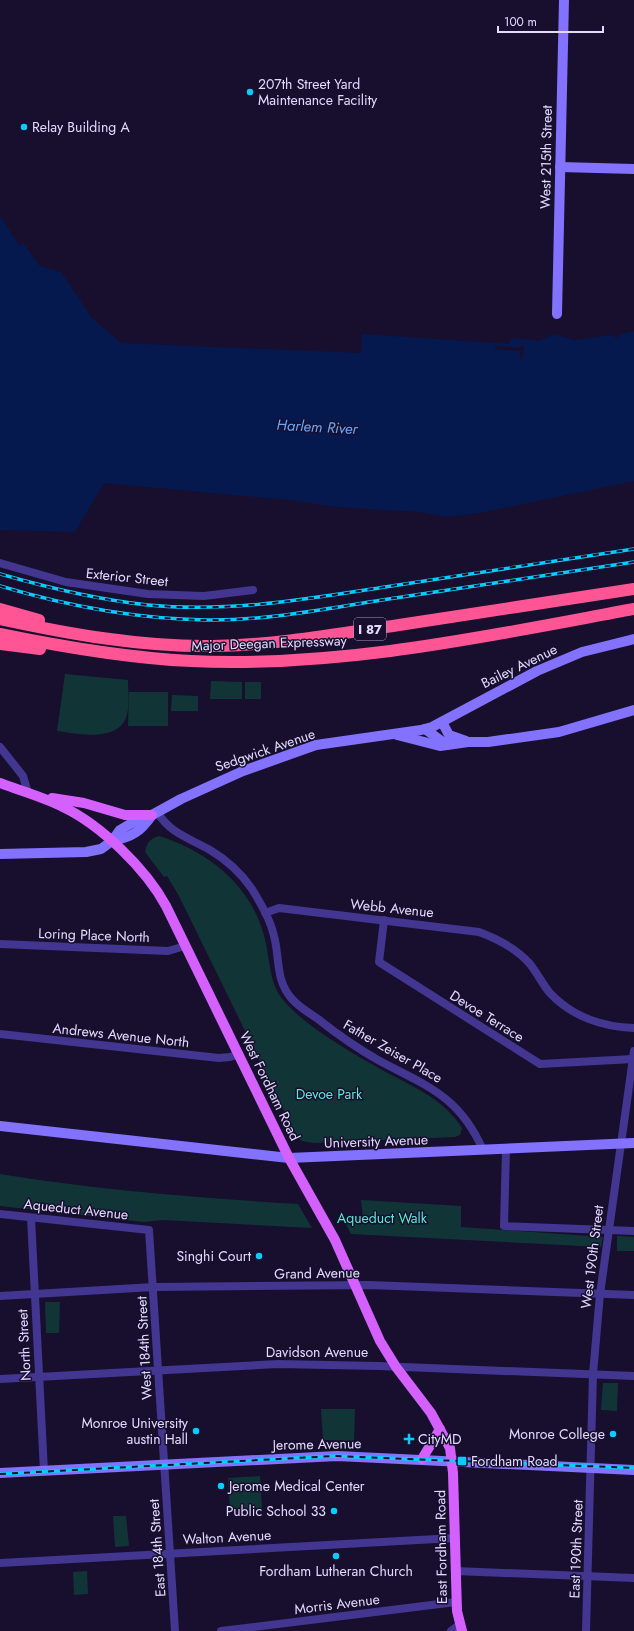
<svg xmlns="http://www.w3.org/2000/svg" width="634" height="1631" viewBox="0 0 634 1631" font-family="Jost,sans-serif">
<style>
.green{fill:#113537}
.water{fill:#06194e}
.pier{fill:#170f2d}
.lines{fill:none;stroke-linecap:round;stroke-linejoin:round}
.street{stroke:#423690;stroke-width:8}
.secondary{stroke:#8371ff;stroke-width:10}
.primary{stroke:#d461ff;stroke-width:10}
.highway{stroke:#ff5595;stroke-width:12}
.rail-casing{stroke:#06cdff;stroke-width:3.5}
.rail{stroke:#170f2d;stroke-width:2;stroke-dasharray:6;stroke-linecap:butt}
.poi-dot{fill:#06cdff;stroke:#170f2d;stroke-width:1.5}
.labels{text-anchor:middle;dominant-baseline:central;stroke-width:3;stroke-linejoin:round;paint-order:stroke}
.shield{fill:#170f2d;stroke:#a59dc0;stroke-width:1}
.shield-label{font-size:13px;font-weight:bold;fill:#e2daff}
.poi-label{font-size:14px;fill:#e2daff;stroke:#170f2d;text-anchor:start}
.street-label{font-size:14px;fill:#e2daff;stroke:#170f2d}
.park-label{font-size:14px;fill:#5aebd5;stroke:#170f2d}
.water-label{font-size:15px;font-style:italic;fill:#68aaff;stroke:#170f2d}
</style>
<rect width="100%" height="100%" fill="#170f2d"/>
<g class="green">
<path d="M65,674L128,680C128,690 130,704 127,714C121,743 77,734 57,731Z"/>
<polygon points="211,681 242,682 242,699 210,699"/>
<rect x="245" y="682" width="16" height="17"/>
<polygon points="129,692 168,692 168,726 128,726"/>
<polygon points="172,695 198,696 198,711 171,711"/>
<path d="M159,836C210,852 255,888 266,944C270,963 270,985 284,1001C306,1027 352,1053 382,1070C411,1086 443,1098 462,1128L460,1135L455,1137L314,1143L302,1141L297,1137L179,896L167,876L164,877L145,852C147,843 149,839 159,836Z"/>
<path d="M0,1174C99,1190 198,1198 298,1204L312,1228L163,1220L144,1222L0,1206Z"/>
<polygon points="361,1200 461,1206 461,1227 603,1237 601,1247 351,1234 342,1217 363,1219"/>
<polygon points="617,1236 634,1237 634,1251 617,1251"/>
<polygon points="45,1302 60,1302 59,1333 46,1333"/>
<polygon points="603,1383 618,1383 617,1411 601,1410"/>
<polygon points="321,1409 355,1409 354,1441 323,1440"/>
<polygon points="260,1476 262,1508 230,1510 228,1478"/>
<polygon points="113,1516 126,1516 129,1546 115,1547"/>
<polygon points="87,1571 88,1594 74,1595 73,1572"/>
</g>
<polygon class="water" points="0,216 19,245 23,243 40,266 61,272 92,318 121,343 361,353 362,334 510,344 510,339 513,338 539,341 555,334 574,340 613,335 616,338 621,334 634,331 634,481 480,513 447,517 419,512 336,507 290,500 104,483 75,532 0,530"/>
<polygon class="pier" points="495,346 520,348 520,346 524,346 523,359 520,359 520,351 495,349"/>
<g class="lines">
<g class="street">
<polyline points="0,563 66,582 148,594 204,596 253,590"/>
<polyline points="0,747 23,776 28,793"/>
<path d="M157,812C171,834 189,838 210,850C227,860 241,873 252,889C261,904 270,919 274,936C280,958 275,980 292,999C299,1007 309,1013 318,1019C337,1034 357,1048 378,1060C426,1086 459,1095 483,1150"/>
<path d="M265,913L279,908L479,932C498,939 516,948 530,964C537,973 542,983 549,992C571,1016 602,1027 634,1028"/>
<polyline points="384,920 379,962 540,1064 633,1059"/>
<polyline points="0,944 168,951 185,946"/>
<polyline points="0,1034 219,1058 230,1057 239,1054"/>
<polyline points="506,1149 504,1226 634,1231"/>
<polyline points="0,1214 149,1230 175,1631"/>
<polyline points="31,1218 44,1471"/>
<polyline points="0,1296 154,1287 369,1285 634,1295"/>
<polyline points="0,1379 278,1364 379,1366 634,1376"/>
<polyline points="0,1563 455,1538"/>
<polyline points="455,1571 634,1578"/>
<polyline points="221,1631 456,1602"/>
<polyline points="451,1631 459,1625"/>
<polyline points="586,1631 593,1374 600,1294 634,1051"/>
</g>
<g class="secondary">
<polyline points="560,167 634,169"/>
<polyline points="557,314 564,0"/>
<polyline points="442,722 449,735 466,741"/>
<polyline points="425,729 447,745"/>
<polyline points="397,735 440,746 468,742 488,742 559,732 634,710"/>
<path d="M112,841C132,837 140,832 152,815"/>
<polyline points="0,854 86,852 101,849 112,841 120,830 137,820 152,815 181,799 243,771 316,745 421,730 432,727 537,671 582,652 634,639"/>
<polyline points="0,1126 289,1158 634,1143"/>
<polyline points="0,1473 337,1456 634,1470"/>
</g>
<g class="primary">
<path d="M0,783C21,791 43,797 63,807C101,825 146,869 166,906L289,1158L335,1240L380,1341L396,1367L431,1413L450,1448L453,1473L457,1611L462,1631"/>
<polyline points="52,798 84,803 125,815 152,815"/>
<polyline points="422,1459 440,1429"/>
</g>
<g class="highway">
<polyline points="0,609 39,620"/>
<path d="M0,619C70,634 141,647 213,646C276,645 337,634 399,625C477,613 556,601 634,589"/>
<path d="M0,634C63,647 127,658 191,661C340,668 488,636 634,609"/>
<polyline points="0,644 40,649"/>
</g>
<defs>
<g id="rail">
<path d="M0,574C49,588 98,600 148,605C228,613 307,599 385,587C468,574 551,561 634,549"/>
<path d="M0,586C67,606 136,619 206,620C265,621 324,609 382,600C466,587 550,575 634,562"/>
<polyline points="0,1474 334,1456 634,1468"/>
</g>
</defs>
<use href="#rail" class="rail-casing"/>
<use href="#rail" class="rail"/>
</g>
<g class="poi-dot">
<circle cx="250" cy="92" r="4"/>
<circle cx="24" cy="127" r="4"/>
<circle cx="259" cy="1256" r="4"/>
<circle cx="196" cy="1431" r="4"/>
<circle cx="613" cy="1434" r="4"/>
<path d="M407 1433h4v4h4v4h-4v4h-4v-4h-4v-4h4z"/>
<rect x="457" y="1456" width="10" height="10" rx="2"/>
<circle cx="221" cy="1486" r="4"/>
<circle cx="334" cy="1511" r="4"/>
<circle cx="336" cy="1556" r="4"/>
</g>
<g class="labels">
<rect class="shield" x="354" y="618" width="32" height="22" rx="3"/>
<g class="shield-label">
<text x="370" y="629">I 87</text>
</g>
<g class="poi-label">
<text x="258" y="84">207th Street Yard<tspan x="258" dy="16">Maintenance Facility</tspan></text>
<text x="32" y="127">Relay Building A</text>
<text x="251" y="1256" text-anchor="end">Singhi Court</text>
<text x="188" y="1423" text-anchor="end">Monroe University<tspan x="188" dy="16">austin Hall</tspan></text>
<text x="605" y="1434" text-anchor="end">Monroe College</text>
<text x="418" y="1439">CityMD</text>
<text x="471" y="1461">Fordham Road</text>
<text x="229" y="1486">Jerome Medical Center</text>
<text x="326" y="1511" text-anchor="end">Public School 33</text>
<text x="336" y="1571" text-anchor="middle">Fordham Lutheran Church</text>
</g>
<g class="street-label">
<text transform="translate(546 157) rotate(-89)">West 215th Street</text>
<text transform="translate(127 577) rotate(6)">Exterior Street</text>
<text transform="translate(269 643) rotate(-2)">Major Deegan Expressway</text>
<text transform="translate(519 666) rotate(-26)">Bailey Avenue</text>
<text transform="translate(265 750) rotate(-19)">Sedgwick Avenue</text>
<text transform="translate(392 908) rotate(6)">Webb Avenue</text>
<text transform="translate(94 935) rotate(2)">Loring Place North</text>
<text transform="translate(487 1016) rotate(32)">Devoe Terrace</text>
<text transform="translate(121 1035) rotate(6)">Andrews Avenue North</text>
<text transform="translate(393 1051) rotate(30)">Father Zeiser Place</text>
<text transform="translate(270 1086) rotate(64)">West Fordham Road</text>
<text transform="translate(376 1141) rotate(-2)">University Avenue</text>
<text transform="translate(76 1209) rotate(6)">Aqueduct Avenue</text>
<text transform="translate(592 1257) rotate(-83)">West 190th Street</text>
<text transform="translate(317 1273) rotate(-1)">Grand Avenue</text>
<text transform="translate(24 1345) rotate(-93)">North Street</text>
<text transform="translate(144 1348) rotate(-93)">West 184th Street</text>
<text x="317" y="1352">Davidson Avenue</text>
<text transform="translate(317 1444) rotate(-1)">Jerome Avenue</text>
<text transform="translate(227 1537) rotate(-3)">Walton Avenue</text>
<text transform="translate(441 1547) rotate(-91)">East Fordham Road</text>
<text transform="translate(157 1548) rotate(-94)">East 184th Street</text>
<text transform="translate(576 1549) rotate(-88)">East 190th Street</text>
<text transform="translate(337 1604) rotate(-7)">Morris Avenue</text>
</g>
<g class="park-label">
<text x="329" y="1094">Devoe Park</text>
<text x="382" y="1218">Aqueduct Walk</text>
</g>
<g class="water-label">
<text transform="translate(317 427) rotate(3)">Harlem River</text>
</g>
</g>
<path d="M498 26v6h105v-6" fill="none" stroke="#e2daff" stroke-width="2"/>
<text x="504" y="26" font-size="12" fill="#e2daff" stroke="#170f2d" stroke-width="3" paint-order="stroke">100 m</text>
</svg>
